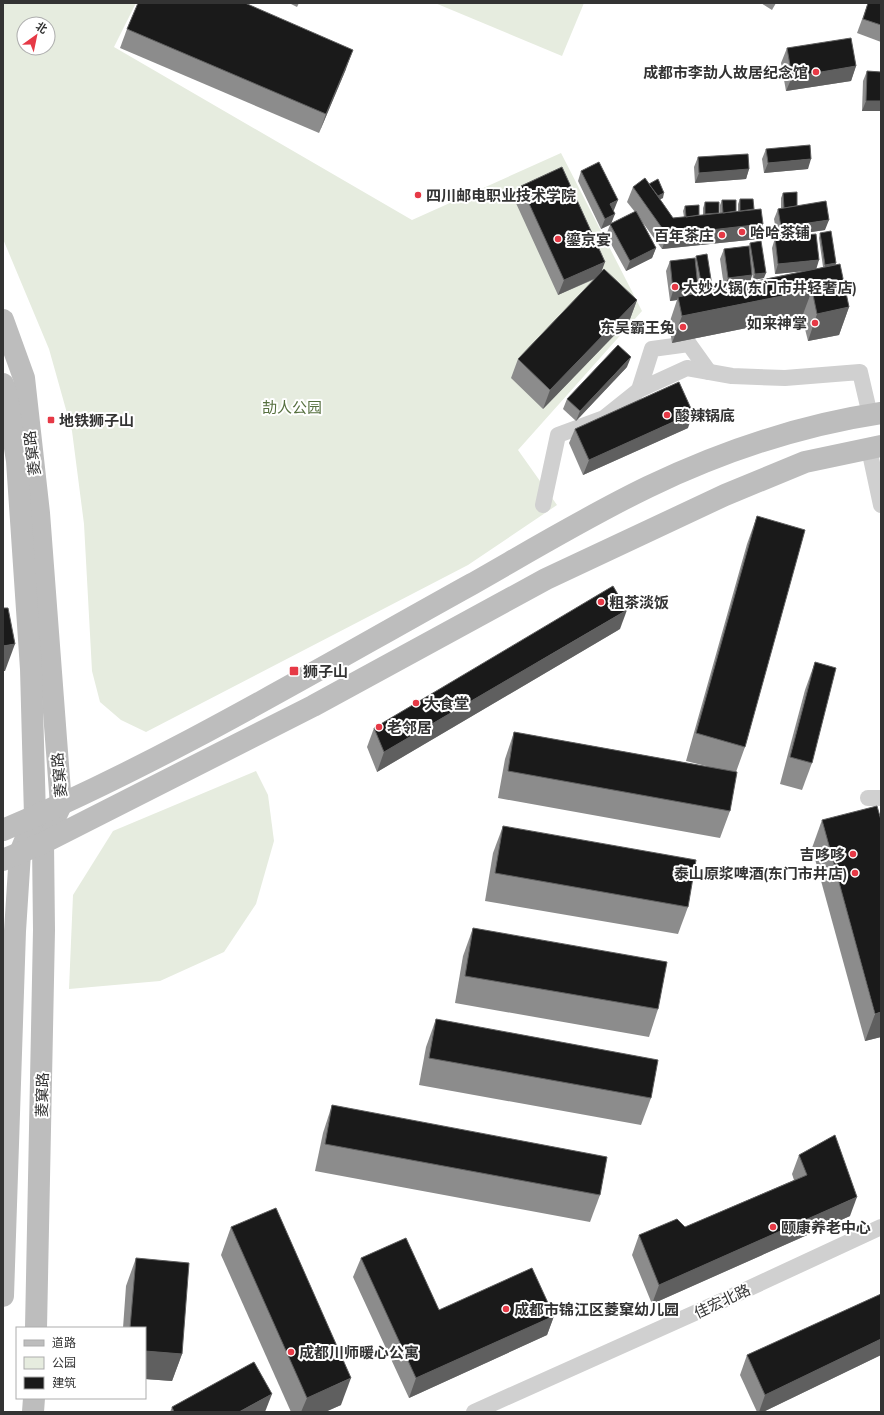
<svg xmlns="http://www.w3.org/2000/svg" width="884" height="1415" viewBox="0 0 884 1415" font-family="'PT Sans Narrow','Noto Sans SC',sans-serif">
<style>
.green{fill:#e6ecdf;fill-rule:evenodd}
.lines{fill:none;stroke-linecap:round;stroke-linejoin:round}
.street{stroke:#d0d0d0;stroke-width:16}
.secondary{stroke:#bdbdbd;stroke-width:22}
.wall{fill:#8c8c8c;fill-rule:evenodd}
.shaded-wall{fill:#5f5f5f}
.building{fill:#1a1a1a;stroke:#5f5f5f}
.poi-dot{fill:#e63946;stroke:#fff;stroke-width:1.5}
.labels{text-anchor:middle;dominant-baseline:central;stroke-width:4;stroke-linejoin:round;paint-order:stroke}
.poi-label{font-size:15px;font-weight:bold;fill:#333;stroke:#fff;text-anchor:start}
.park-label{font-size:15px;fill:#56703f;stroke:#fff}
.street-label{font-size:15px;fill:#333;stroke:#fff}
</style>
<rect width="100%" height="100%" fill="#fff"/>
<g class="green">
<path d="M3,3H136L114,47L412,220L561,153L642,311L518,450L557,505L468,565L146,732L121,720L100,702L92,671L84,524L72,431L49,349L3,239ZM24,24H48V48H24Z"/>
<polygon points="435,3 584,3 562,56"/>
<polygon points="256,771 268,795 274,841 256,904 224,952 160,981 69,989 73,895 113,831"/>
</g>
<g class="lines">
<g class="street">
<polyline points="639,390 652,349 689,344 709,372"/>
<polyline points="869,449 881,505"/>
<polyline points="543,505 558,435 604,418 639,390 687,368 732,376 785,378 860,372 870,415"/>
<polyline points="868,798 881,798"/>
<polyline points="474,1412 726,1299 881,1227"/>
</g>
<g class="secondary">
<polyline points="3,320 24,378 39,513 61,805 43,843 44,930 36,1328"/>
<polyline points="3,384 7,396 17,461 31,669 35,816 20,853 15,931 3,1296"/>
<path d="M3,830C166,761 318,669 472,584C530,551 588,516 648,487C721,452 801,425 881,413"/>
<polyline points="3,860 43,843 313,706 546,579 725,495 805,462 881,446"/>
<polyline points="33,1412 34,1398"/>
</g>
</g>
<g class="wall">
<polygon points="289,3 299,3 297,7"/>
<polygon points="761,3 776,3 772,10"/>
<polygon points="868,3 881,3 881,42 857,33"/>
<polygon points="127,29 346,69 319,133 120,48"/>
<polygon points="787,48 856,66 851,81 786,91 781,63"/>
<polygon points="867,71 881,72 881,111 862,111 863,81"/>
<polygon points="766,149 808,169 764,173 762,159"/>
<polygon points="698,157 749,169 746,179 695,183 694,167"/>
<polygon points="581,171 614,210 613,211 611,224 635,212 627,202 633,187 649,184 663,198 660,199 673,218 684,217 683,211 685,206 699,215 703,215 703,208 705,202 719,213 720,213 720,205 722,200 736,211 738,211 738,204 740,199 754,209 763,224 758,239 662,249 643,223 656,248 652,258 626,271 606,235 610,225 601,229 578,181"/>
<polygon points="521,186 602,272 637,300 630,319 543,409 511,378 518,359 595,279 558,295 515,201"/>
<polygon points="783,193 797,206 825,230 777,237 774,219 778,209 781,208 781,198"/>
<path d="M820,233L836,265L849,307L839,335L808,341L802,317L672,343L669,324L677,300L670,301L666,271L670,261L695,260L696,256L710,290L724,287L720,259L724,249L749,246L750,243L764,278L753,280L752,271V275L750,282L804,271L775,274L772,248L775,238L816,269L823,267L819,238ZM696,272L700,292L696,293L698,288Z"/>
<polygon points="627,367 576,421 563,409 567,399"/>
<polygon points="688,428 583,475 569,443 575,429"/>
<polygon points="757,516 745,747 736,772 730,811 720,838 498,798 505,759 514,732 710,767 686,761 747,544"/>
<polygon points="620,629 377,772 367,747 374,728"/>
<polygon points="815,662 812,763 802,790 780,784 805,690"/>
<polygon points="822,820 881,1037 865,1041 812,848"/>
<polygon points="503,826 688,907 678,934 485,901 493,853"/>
<polygon points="473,928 658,1009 649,1037 455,1003 463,956"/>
<polygon points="436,1019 651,1098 641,1125 419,1085 426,1047"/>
<polygon points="332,1105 600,1195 590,1222 315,1171 323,1133"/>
<polygon points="799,1155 850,1216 652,1304 632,1255 639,1235 685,1227 794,1180 792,1174"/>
<polygon points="231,1227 341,1405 325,1412 291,1412 221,1255"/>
<polygon points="136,1258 182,1354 172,1381 145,1379 145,1328 123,1328 126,1286"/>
<polygon points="361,1258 439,1310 554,1316 547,1335 409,1398 353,1277"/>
<polygon points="881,1294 881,1355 763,1412 757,1412 740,1375 747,1355"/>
<polygon points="172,1407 265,1412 170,1412"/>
</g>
<g class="shaded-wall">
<polygon points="353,50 346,69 319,133 326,114"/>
<polygon points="856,66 851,81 786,91 792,77"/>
<polygon points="866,101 881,101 881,111 862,111"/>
<polygon points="811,159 808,169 764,173 768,163"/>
<polygon points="749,169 746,179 695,183 699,173"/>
<polygon points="664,193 663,198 650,204 652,199"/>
<polygon points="618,200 614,210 606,214 610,204"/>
<polygon points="615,214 611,224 601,229 605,219"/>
<polygon points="829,220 825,230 777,237 781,227"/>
<polygon points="763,224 758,239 662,249 667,235"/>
<polygon points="656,248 652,258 626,271 630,261"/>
<polygon points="819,260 816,270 775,274 778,264"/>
<polygon points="605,262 600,276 558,295 564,280"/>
<polygon points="836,263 834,268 824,270 825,265"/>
<polygon points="766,273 764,278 753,280 755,274"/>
<polygon points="752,275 749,286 724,288 728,278"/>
<polygon points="712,286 710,291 700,292 702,287"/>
<polygon points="698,288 695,298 678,297 677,300 670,301 673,291"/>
<polygon points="812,290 802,317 672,343 682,316"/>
<polygon points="637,300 630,319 543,409 550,390"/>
<polygon points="849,307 839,335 808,341 817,314"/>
<polygon points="631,357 627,367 576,421 580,411"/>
<polygon points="693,413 688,428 583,475 589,460"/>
<polygon points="627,610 620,629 377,772 384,752"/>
<polygon points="15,644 5,671 3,671 3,646"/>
<polygon points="881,1012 881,1037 865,1041 875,1014"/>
<polygon points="857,1197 850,1216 652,1304 659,1285"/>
<polygon points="554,1316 547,1335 409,1398 416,1378"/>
<polygon points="881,1339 881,1355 763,1412 759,1412 765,1395"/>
<polygon points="145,1351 182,1354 172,1381 145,1379"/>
<polygon points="351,1378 341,1405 325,1412 301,1412 307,1398"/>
<polygon points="272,1394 265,1412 239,1412"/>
</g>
<g class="building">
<polygon points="138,3 245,3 353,50 326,114 127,29"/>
<polygon points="868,3 881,3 881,25 863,19"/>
<polygon points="851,38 856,66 792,77 787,48"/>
<polygon points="867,71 881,72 881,101 866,101"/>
<polygon points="810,145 811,159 768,163 766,149"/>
<polygon points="748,154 749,169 699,173 698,157"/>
<polygon points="599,162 618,200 610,204 615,214 605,219 581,171"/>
<polygon points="562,167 605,262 564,280 521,186"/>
<polygon points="645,178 673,218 761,209 763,224 667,235 633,187"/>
<polygon points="658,179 664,193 658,196 649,184"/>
<polygon points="797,192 797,206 784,208 783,193"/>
<polygon points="740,199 753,199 754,209 740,211"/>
<polygon points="722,200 736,200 736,211 723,213"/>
<polygon points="826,201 829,220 781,227 778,209"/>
<polygon points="705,202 719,202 719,213 705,214"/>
<polygon points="699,205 699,215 686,217 685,206"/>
<polygon points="636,211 656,248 630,261 610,224"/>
<polygon points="831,231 836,263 825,265 820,233"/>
<polygon points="816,234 819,260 778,264 775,238"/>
<polygon points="761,241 766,273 755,274 750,243"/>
<polygon points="749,246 752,275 728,278 724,249"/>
<polygon points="707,254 712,286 702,287 696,256"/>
<polygon points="695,258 698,288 673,291 670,261"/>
<polygon points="840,264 849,307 817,314 812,290 682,316 678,297"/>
<polygon points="604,269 637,300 550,390 518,359"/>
<polygon points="618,345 631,357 580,411 567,399"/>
<polygon points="679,382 693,413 589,460 575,429"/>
<polygon points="757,516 805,530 745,747 696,733"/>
<polygon points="613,586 627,610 384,752 374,728"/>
<polygon points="3,608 8,608 15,644 3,646"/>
<polygon points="815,662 836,668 812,763 790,757"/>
<polygon points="514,732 737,772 730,811 508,771"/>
<polygon points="877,806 881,820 881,1012 875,1014 822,820"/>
<polygon points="503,826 696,860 688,907 495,873"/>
<polygon points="473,928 667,962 658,1009 465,976"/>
<polygon points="436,1019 658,1060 651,1098 429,1058"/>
<polygon points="332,1105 607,1157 600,1195 325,1144"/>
<polygon points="835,1135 857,1197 659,1285 639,1235 677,1219 685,1227 807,1175 799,1155"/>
<polygon points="276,1208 351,1378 307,1398 231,1227"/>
<polygon points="406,1238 439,1310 532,1268 554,1316 416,1378 361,1258"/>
<polygon points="136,1258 189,1263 182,1354 145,1351 145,1328 130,1328"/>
<polygon points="881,1294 881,1339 765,1395 747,1355"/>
<polygon points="254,1362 272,1394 239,1412 174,1412 172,1407"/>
</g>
<g class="poi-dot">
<circle cx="816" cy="72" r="4"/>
<circle cx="418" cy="195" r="4"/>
<circle cx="742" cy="232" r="4"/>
<circle cx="722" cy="235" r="4"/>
<circle cx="558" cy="239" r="4"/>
<circle cx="675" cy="287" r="4"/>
<circle cx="815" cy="323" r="4"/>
<circle cx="683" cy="327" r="4"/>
<circle cx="667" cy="415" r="4"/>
<rect x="47" y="416" width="8" height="8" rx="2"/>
<circle cx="601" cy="602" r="4"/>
<rect x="289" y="666" width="10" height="10" rx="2"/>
<circle cx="416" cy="703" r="4"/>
<circle cx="379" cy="727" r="4"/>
<circle cx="853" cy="854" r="4"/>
<circle cx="855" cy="873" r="4"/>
<circle cx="773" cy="1227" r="4"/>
<circle cx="506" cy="1309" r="4"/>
<circle cx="291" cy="1352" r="4"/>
</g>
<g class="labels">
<g class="poi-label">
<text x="808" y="72" text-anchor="end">成都市李劼人故居纪念馆</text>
<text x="426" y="195">四川邮电职业技术学院</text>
<text x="750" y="232">哈哈茶铺</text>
<text x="714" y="235" text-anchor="end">百年茶庄</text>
<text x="566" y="239">鎏京宴</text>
<text x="683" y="287">大妙火锅(东门市井轻奢店)</text>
<text x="807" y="323" text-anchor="end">如来神掌</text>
<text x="675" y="327" text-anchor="end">东吴霸王兔</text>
<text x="675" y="415">酸辣锅底</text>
<text x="59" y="420">地铁狮子山</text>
<text x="609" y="602">粗茶淡饭</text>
<text x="303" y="671">狮子山</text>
<text x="424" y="703">大食堂</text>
<text x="387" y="727">老邻居</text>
<text x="845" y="854" text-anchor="end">吉哆哆</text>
<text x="847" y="873" text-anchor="end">泰山原浆啤酒(东门市井店)</text>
<text x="781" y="1227">颐康养老中心</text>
<text x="514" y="1309">成都市锦江区菱窠幼儿园</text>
<text x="299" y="1352">成都川师暖心公寓</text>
</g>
<g class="park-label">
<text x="292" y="407">劼人公园</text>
</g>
<g class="street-label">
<text transform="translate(32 453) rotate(-97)">菱窠路</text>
<text transform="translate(59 775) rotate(-95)">菱窠路</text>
<text transform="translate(42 1095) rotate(-89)">菱窠路</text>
<text transform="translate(722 1301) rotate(-25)">佳宏北路</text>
</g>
</g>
<rect width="884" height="1415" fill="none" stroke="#333333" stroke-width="8"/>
<rect x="16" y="1327" width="130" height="72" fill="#ffffff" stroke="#adadad"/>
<rect x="24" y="1340" width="20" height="6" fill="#bdbdbd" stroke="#adadad"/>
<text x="52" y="1347" font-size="12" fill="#333333">道路</text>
<rect x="24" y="1357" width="20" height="12" fill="#e6ecdf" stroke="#adadad"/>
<text x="52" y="1367" font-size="12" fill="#333333">公园</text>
<rect x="24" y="1377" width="20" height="12" fill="#1a1a1a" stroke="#adadad"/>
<text x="52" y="1387" font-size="12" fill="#333333">建筑</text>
<g transform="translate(36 36) rotate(33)"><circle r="19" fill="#ffffff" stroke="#adadad"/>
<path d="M0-3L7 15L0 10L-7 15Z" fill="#e63946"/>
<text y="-6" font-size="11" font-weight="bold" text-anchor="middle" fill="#333333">北</text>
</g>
</svg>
